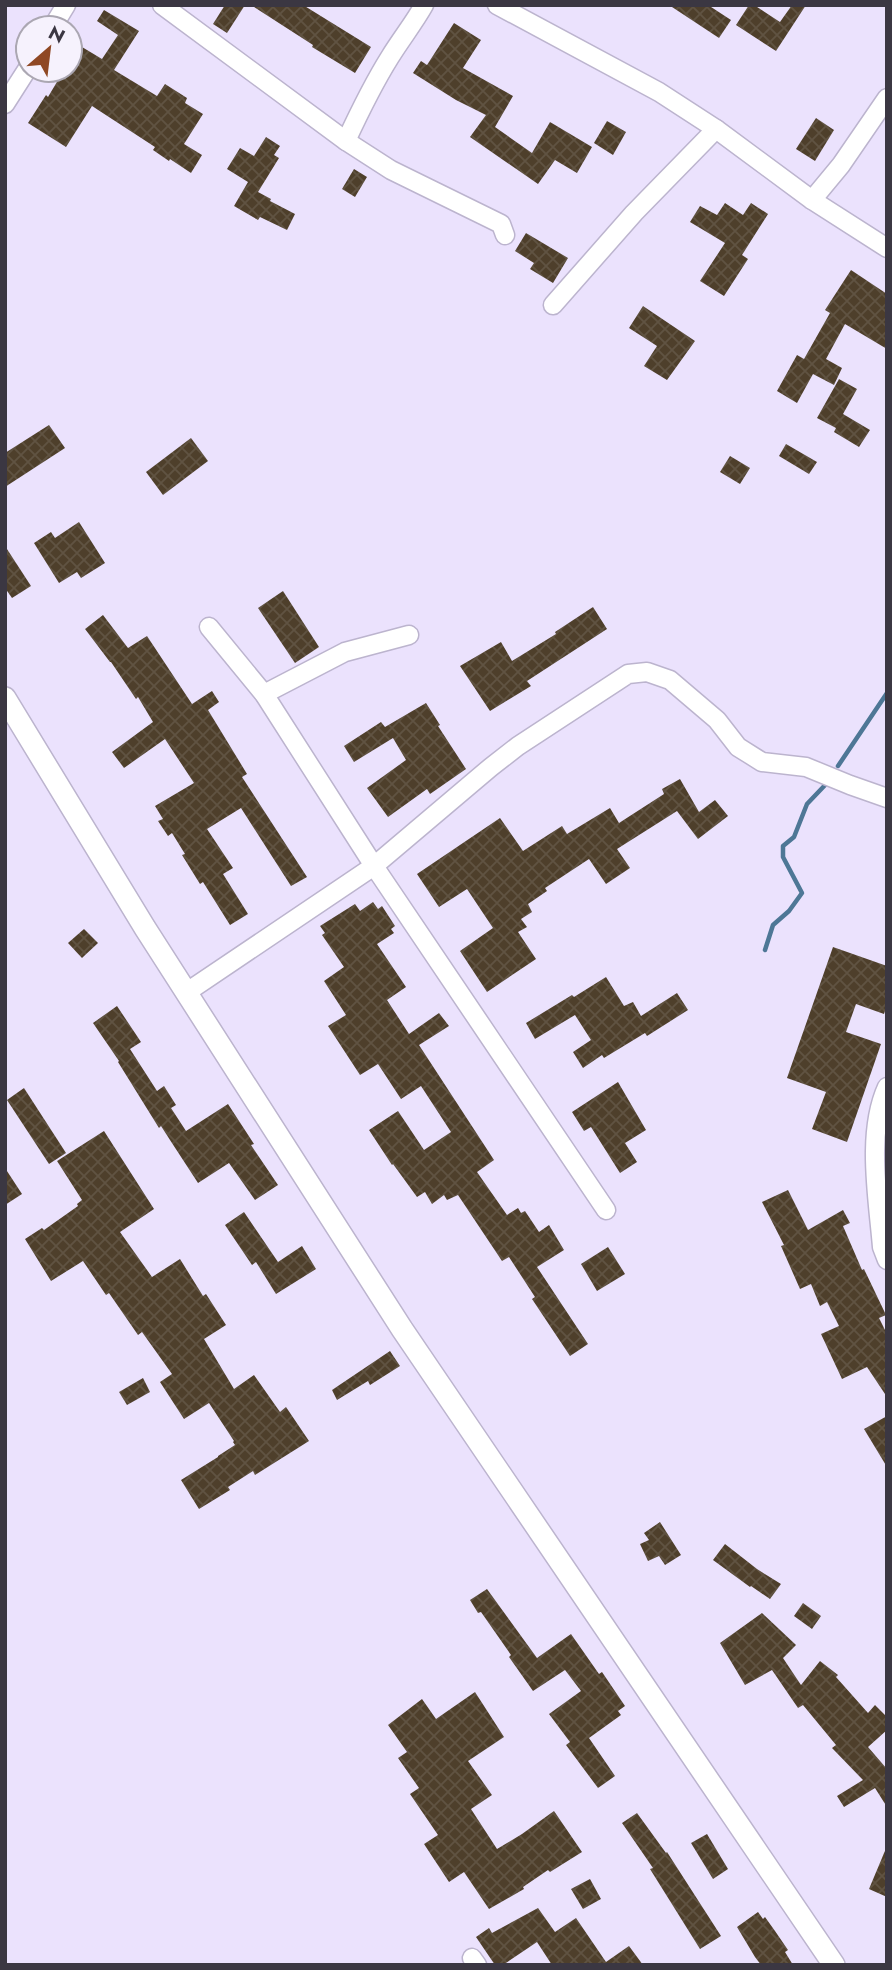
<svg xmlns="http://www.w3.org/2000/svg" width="892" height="1970" viewBox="0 0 892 1970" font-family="Jost,sans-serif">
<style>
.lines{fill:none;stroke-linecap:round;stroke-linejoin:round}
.stream{stroke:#4e7796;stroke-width:4.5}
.building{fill:url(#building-cross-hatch)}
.minor-casing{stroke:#bcb4ce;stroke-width:21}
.tertiary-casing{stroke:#bcb4ce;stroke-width:24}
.minor{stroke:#fff;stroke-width:18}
.tertiary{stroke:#fff;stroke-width:21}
</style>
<defs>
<pattern id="building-cross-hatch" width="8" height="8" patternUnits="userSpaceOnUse" patternTransform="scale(1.75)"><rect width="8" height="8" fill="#4e3f2b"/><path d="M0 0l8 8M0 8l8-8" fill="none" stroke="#605342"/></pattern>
</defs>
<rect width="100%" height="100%" fill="#ebe2fd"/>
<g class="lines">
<g class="stream">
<polyline points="838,766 887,693"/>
<polyline points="765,950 773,925 789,911 802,893 783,857 783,846 794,837 807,804 827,783"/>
</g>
</g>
<g class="building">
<polygon points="225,5 245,5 227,33 213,24"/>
<polygon points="251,5 303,5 371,47 355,73 312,47 313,45"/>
<polygon points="669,5 708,5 731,20 719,38"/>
<polygon points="749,5 754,5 780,22 792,5 806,5 776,51 736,25"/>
<polygon points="104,10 139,31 114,70 157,96 165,84 187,98 185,103 203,114 184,144 202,155 191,173 170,159 169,161 153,150 155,147 92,106 66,147 28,123 46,95 48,97 64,70 70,70 70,65 82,47 102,59 118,35 97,21"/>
<polygon points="454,23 481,40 463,68 513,96 495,127 532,153 550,122 592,147 577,173 555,160 538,184 470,137 486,115 456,100 413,73 421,61 427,65"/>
<polygon points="816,118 834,130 815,161 796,149"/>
<polygon points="607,121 626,132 613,155 594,143"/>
<polygon points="266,137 280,146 274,155 279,158 258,192 271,199 270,201 295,214 287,230 260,217 258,220 234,206 248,182 227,169 240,148 254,156"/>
<polygon points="354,169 367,177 355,197 342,189"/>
<polygon points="725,203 743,215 751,203 768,214 742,255 748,259 724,296 700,281 725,243 690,222 700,206 717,215"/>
<polygon points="526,233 568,258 553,283 530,269 534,263 515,251"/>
<polygon points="851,270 887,294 887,349 845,324 826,359 842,368 834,385 813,374 797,403 777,391 797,355 804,359 830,313 825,310"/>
<polygon points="643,306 695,341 667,380 644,366 657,346 629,328"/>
<polygon points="839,379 857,389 843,414 870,430 859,447 834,432 836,428 817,418"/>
<polygon points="49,425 65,448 5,487 5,453"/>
<polygon points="191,438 208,461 163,495 146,472"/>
<polygon points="786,444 817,462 809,474 779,456"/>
<polygon points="730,456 750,468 740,484 720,472"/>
<polygon points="79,522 105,563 81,578 77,572 59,583 34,543 51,532 55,538"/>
<polygon points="5,546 31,586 12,598 5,588"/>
<polygon points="283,591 319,647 295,663 258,608"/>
<polygon points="593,607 607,629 527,681 531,686 490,711 460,666 501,642 512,661 556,634 555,632"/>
<polygon points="103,615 128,648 147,636 192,704 212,691 219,702 208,710 247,774 242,777 307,877 291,886 241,808 207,829 233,868 223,874 248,914 230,925 203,882 200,884 182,855 185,854 172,833 168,836 158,821 163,819 155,806 194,783 165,739 124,768 112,752 153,722 138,697 136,699 111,662 110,662 85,629"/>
<polygon points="426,703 440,725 438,726 466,769 430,794 427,789 388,817 367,788 406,760 393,738 354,762 344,746 381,722 385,727"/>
<polygon points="680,779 699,812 715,800 728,816 698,839 677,811 617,849 630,868 606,884 589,859 545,888 547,891 528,904 532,912 521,919 527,927 518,932 536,959 487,992 460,951 493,928 467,889 439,907 417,874 500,818 523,851 562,826 567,834 610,808 619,823 664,794 662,789"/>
<polygon points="373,902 378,909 382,906 395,926 391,929 394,933 377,944 406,987 387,1000 409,1034 439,1013 449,1026 419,1045 494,1160 477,1172 507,1215 518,1208 521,1213 525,1211 539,1232 549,1225 564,1250 537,1267 588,1344 570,1356 532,1299 535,1297 509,1257 502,1261 458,1195 447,1200 444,1195 432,1204 425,1192 417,1197 393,1164 392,1165 369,1130 398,1111 424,1150 451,1132 421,1086 401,1099 378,1064 360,1075 328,1026 346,1015 324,981 344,967 322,935 325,933 320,926 355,904 360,911"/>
<polygon points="84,929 98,943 82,958 68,943"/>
<polygon points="833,947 887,966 887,1005 884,1014 856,1004 846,1032 881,1044 847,1142 812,1129 826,1092 787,1078"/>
<polygon points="606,977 624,1006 633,1002 641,1016 677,993 688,1010 647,1036 645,1033 604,1058 602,1055 583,1068 573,1052 591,1040 575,1015 535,1039 526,1023 572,995 574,997"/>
<polygon points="117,1006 141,1042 130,1049 157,1091 164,1086 176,1105 171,1108 186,1131 228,1104 254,1144 251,1145 278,1185 255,1200 229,1163 198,1183 170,1140 161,1126 159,1128 118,1062 119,1061 93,1023"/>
<polygon points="618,1082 646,1130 625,1143 637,1162 620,1173 591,1127 584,1131 572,1112"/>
<polygon points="24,1088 66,1153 49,1164 7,1100"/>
<polygon points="104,1131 154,1209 120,1232 152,1277 180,1259 203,1296 206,1294 226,1325 204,1339 234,1389 254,1375 280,1412 286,1407 309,1441 255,1475 253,1471 228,1487 230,1490 199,1509 181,1480 218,1457 218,1456 235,1445 233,1442 234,1441 209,1403 184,1419 160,1382 172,1374 142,1332 138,1335 109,1293 106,1295 83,1261 51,1281 25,1239 42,1228 44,1230 78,1206 77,1204 82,1200 57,1161"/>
<polygon points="5,1168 22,1194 5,1205"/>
<polygon points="788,1190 808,1230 843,1210 850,1223 843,1226 862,1270 864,1269 886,1315 879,1318 887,1334 887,1397 867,1367 842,1379 821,1334 839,1326 827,1302 820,1306 811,1284 800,1289 781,1246 784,1245 762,1202"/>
<polygon points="244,1212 278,1262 302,1246 316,1269 276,1294 256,1262 252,1265 225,1225"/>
<polygon points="608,1247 625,1274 597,1291 581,1264"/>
<polygon points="390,1351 400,1366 370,1385 368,1381 337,1400 332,1390"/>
<polygon points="143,1378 150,1392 127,1405 119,1392"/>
<polygon points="887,1416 887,1467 864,1429"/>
<polygon points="660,1522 681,1555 665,1565 659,1556 648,1561 640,1544 649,1540 644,1533"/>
<polygon points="725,1544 757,1569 781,1584 770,1599 751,1586 750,1587 713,1560"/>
<polygon points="487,1589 537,1658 571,1634 599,1674 602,1672 625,1706 618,1711 621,1715 589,1738 615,1776 598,1788 566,1745 570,1742 549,1714 581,1691 565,1670 533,1691 509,1657 511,1655 481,1612 478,1613 470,1600"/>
<polygon points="803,1603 821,1616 812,1629 794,1616"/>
<polygon points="762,1613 796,1645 783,1658 801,1685 820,1661 838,1675 836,1677 868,1713 875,1705 887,1717 887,1730 868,1747 887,1769 887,1807 875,1788 844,1807 837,1796 863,1780 832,1748 836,1745 803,1705 798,1708 772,1670 745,1685 720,1643"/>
<polygon points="475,1692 504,1737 468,1761 492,1795 471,1809 497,1849 522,1834 554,1811 582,1852 550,1872 548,1870 523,1887 524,1889 489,1909 464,1872 449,1882 424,1844 438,1835 410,1794 419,1788 398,1758 407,1752 388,1725 422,1699 436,1719"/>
<polygon points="637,1813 666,1853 667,1852 721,1936 700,1949 650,1869 653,1868 622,1823"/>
<polygon points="707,1834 728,1869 713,1879 691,1843"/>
<polygon points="887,1846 887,1897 869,1889"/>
<polygon points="590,1879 601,1899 583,1909 571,1889"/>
<polygon points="538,1908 555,1932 576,1918 606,1962 629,1946 643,1965 552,1965 537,1942 503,1965 495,1965 476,1937 489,1928 492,1933"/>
<polygon points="758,1912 763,1919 765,1917 775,1931 788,1950 785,1952 793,1965 761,1965 755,1957 737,1927"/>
</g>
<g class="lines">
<defs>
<g id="minor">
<polyline points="162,5 346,141 391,170 501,224 505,235"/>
<polyline points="497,5 659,92 716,129 812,200 887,248"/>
<polyline points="52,28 66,5"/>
<polyline points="5,104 28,68"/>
<path d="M346,141C359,113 373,84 390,57C401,39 414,23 424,5"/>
<polyline points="812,200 841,165 887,98"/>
<polyline points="553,305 634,213 716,129"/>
<polyline points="209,627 264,694 374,866 606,1210"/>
<polyline points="264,694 345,652 409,635"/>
<polyline points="187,992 374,866 491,767 518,746 628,674 647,672 670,680 717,720 738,747 762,762 806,767 850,785 887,798"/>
<path d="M887,1087C866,1133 878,1198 882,1247L887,1260"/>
<polyline points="472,1958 477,1965"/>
</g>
<polyline id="tertiary" points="5,698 145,928 402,1329 834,1965"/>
</defs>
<use href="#minor" class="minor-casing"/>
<use href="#tertiary" class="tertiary-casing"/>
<use href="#minor" class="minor"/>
<use href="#tertiary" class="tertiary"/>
</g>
<rect width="892" height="1970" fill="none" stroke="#3b3742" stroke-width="14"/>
<g transform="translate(49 49) rotate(28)"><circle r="33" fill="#f6f2fd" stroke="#aba7b2" stroke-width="2"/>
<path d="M0-5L12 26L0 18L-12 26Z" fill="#8f4824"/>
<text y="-10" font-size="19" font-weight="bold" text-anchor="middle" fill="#3b3742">N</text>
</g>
</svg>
